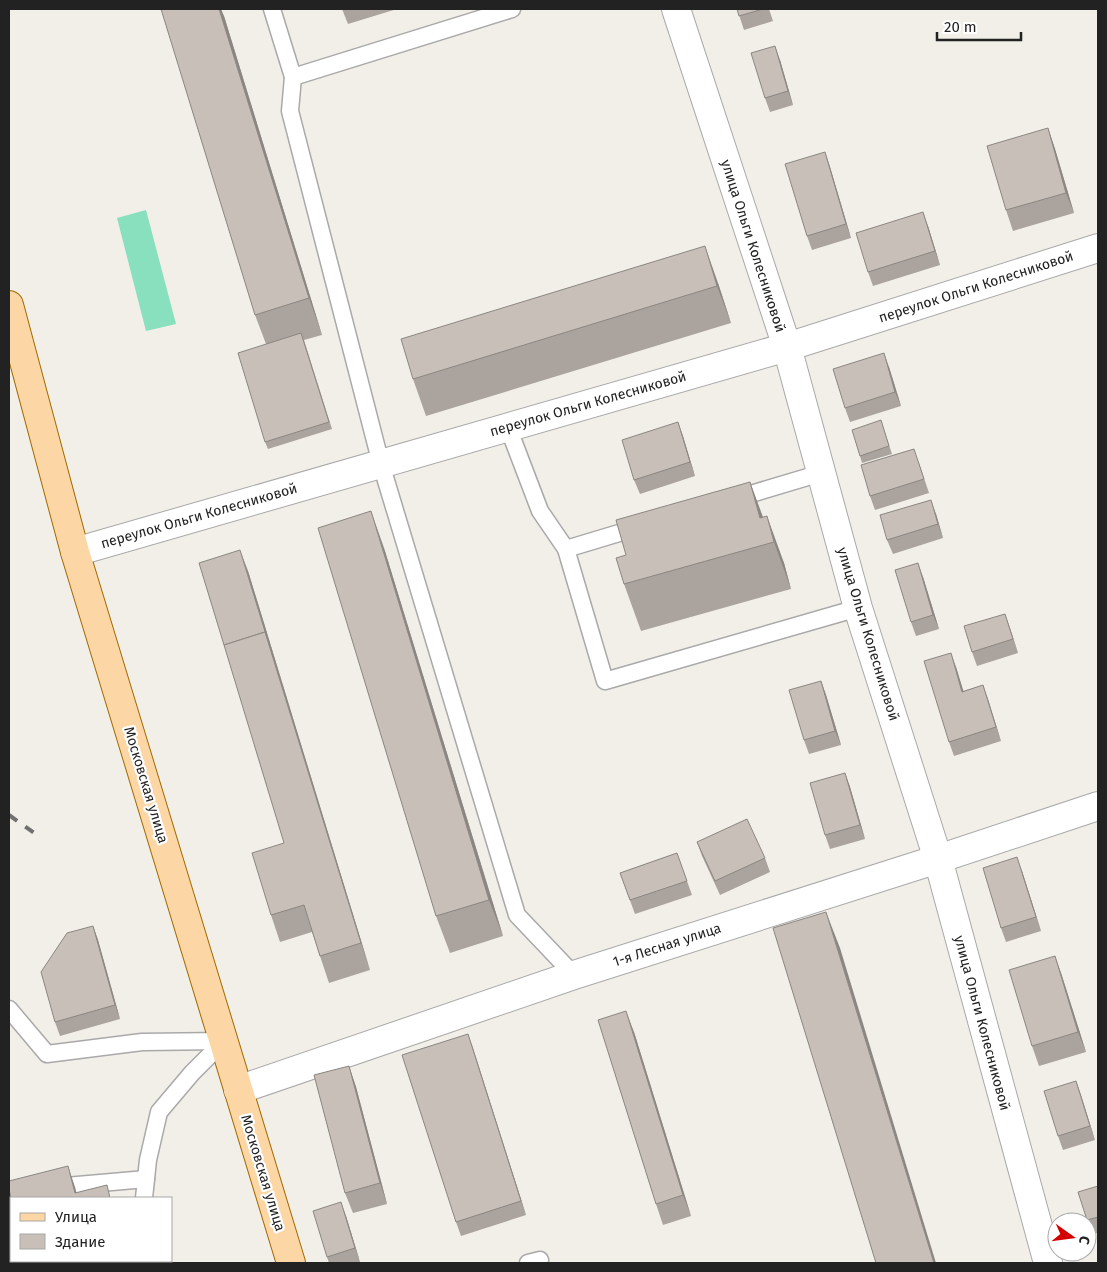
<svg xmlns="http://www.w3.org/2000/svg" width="1107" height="1272" viewBox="0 0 1107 1272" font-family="'Fira Sans',sans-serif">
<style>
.pitch{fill:#88e0be}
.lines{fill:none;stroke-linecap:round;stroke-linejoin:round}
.service-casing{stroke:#a9a9a9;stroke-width:19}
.minor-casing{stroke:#a9a9a9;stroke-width:30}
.primary-casing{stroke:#a06b00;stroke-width:30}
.service{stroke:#fff;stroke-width:16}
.minor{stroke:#fff;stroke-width:28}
.primary{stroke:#fcd6a4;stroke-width:28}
.rail{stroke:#707070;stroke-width:4;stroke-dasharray:10 10;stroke-linecap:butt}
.wall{fill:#aba49e}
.shaded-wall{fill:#8b8681}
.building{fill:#c7bfb8;stroke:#8b8681}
.labels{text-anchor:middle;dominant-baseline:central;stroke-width:4.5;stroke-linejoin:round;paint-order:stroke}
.street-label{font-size:14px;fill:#222;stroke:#fff}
</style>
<rect width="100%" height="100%" fill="#f2efe9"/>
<polygon class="pitch" points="146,210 176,324 146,331 117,218"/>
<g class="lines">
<defs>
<g id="service">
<polyline points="272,9 293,77 290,111 381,464 517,915 574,975"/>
<polyline points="293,77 512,9"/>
<polyline points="508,427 540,511 566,549"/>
<polyline points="734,499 821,473"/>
<polyline points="639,527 566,549 605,681 858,608"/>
<polyline points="9,1009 47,1054 142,1042 224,1041"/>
<polyline points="9,1191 146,1179"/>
<polyline points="144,1198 148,1160 159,1112 192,1073 224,1041"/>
<polyline points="152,1261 153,1263"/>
<polyline points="528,1263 540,1260"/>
</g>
<g id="minor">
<polyline points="676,9 787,347 858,608 938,859 1048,1263"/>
<polyline points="75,552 787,347 1098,248"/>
<polyline points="238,1090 574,975 938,859 1098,806"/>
</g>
<polyline id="primary" points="9,305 75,552 291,1263"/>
</defs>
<use href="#service" class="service-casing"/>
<use href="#minor" class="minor-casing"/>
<use href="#primary" class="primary-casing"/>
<use href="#service" class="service"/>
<use href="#minor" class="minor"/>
<use href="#primary" class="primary"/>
<polyline class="rail" points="9,815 37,835"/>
</g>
<g class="wall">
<polygon points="342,9 397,9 348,24"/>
<polygon points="737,9 769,9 773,21 744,30"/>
<polygon points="224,16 322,335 304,340 332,429 268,449 265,442 266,344 255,315"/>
<polygon points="780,60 793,105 770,112 765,98"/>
<polygon points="1048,128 1055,149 1074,213 1013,231 1006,210"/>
<polygon points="825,152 830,167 851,238 812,250 807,236"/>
<polygon points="928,226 940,265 873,286 868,272"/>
<polygon points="718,283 731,323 426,416 413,379"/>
<polygon points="889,367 901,406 850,422 845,408"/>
<polygon points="881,420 892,454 862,463 860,456"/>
<polygon points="678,422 695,476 640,494 634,480"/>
<polygon points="919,463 929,493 875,510 870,496"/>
<polygon points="750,482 763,517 784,563 791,589 641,631 624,584"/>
<polygon points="936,514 943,538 893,554 887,540"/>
<polygon points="384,548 503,936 450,953 436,916"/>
<polygon points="248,571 370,970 329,983 312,932 280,942 271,915 284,843"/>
<polygon points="923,577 939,629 916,636 911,622"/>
<polygon points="1005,614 1018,653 977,666 972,652"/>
<polygon points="956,667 963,691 983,685 1001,741 954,756 949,742"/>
<polygon points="821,681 826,695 841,745 809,754 804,740"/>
<polygon points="845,773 850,787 865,839 830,849 825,835"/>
<polygon points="697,842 765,858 770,872 720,895 702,856"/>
<polygon points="677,853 692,895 635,914 620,873"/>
<polygon points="1022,871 1041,931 1006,942 1001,928"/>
<polygon points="93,926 98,940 120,1019 60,1036 55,1022"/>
<polygon points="1055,956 1062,976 1086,1052 1039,1066 1032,1046"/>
<polygon points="634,1032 691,1216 663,1225 656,1204"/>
<polygon points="468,1034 526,1215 461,1236 456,1222"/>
<polygon points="349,1066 356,1087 387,1204 353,1213 345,1193"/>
<polygon points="1076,1081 1095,1140 1063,1150 1058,1136"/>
<polygon points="1098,1186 1098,1233 1092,1234 1087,1220"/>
<polygon points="346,1216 360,1262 356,1263 329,1263 327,1257"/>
<polygon points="29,1261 52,1261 42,1263 30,1263"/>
</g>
<g class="shaded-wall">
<polygon points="219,9 221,9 224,16 322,335 309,298"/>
<polygon points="775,46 780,60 793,105 788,91"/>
<polygon points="1048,128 1055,149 1074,213 1066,193"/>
<polygon points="825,152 830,167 851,238 846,224"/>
<polygon points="923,212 928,226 940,265 935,251"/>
<polygon points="705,246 718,283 731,323 717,286"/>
<polygon points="884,353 889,367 901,406 895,392"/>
<polygon points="678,422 683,436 695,476 690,462"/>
<polygon points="750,482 767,529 760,518"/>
<polygon points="931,500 936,514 943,538 938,524"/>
<polygon points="371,511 384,548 503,936 489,900"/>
<polygon points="767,516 784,563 791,589 774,542"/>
<polygon points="240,550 248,571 370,970 361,943"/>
<polygon points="918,563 923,577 939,629 933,615"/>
<polygon points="1005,614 1010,628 1018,653 1013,639"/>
<polygon points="951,653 956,667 968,706 962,692"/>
<polygon points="821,681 826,695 841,745 835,731"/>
<polygon points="983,685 988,699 1001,741 996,727"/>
<polygon points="845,773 850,787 865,839 860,825"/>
<polygon points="1017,857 1022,871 1041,931 1036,917"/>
<polygon points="826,912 840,948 936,1263 934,1263"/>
<polygon points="93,926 98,940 120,1019 115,1005"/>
<polygon points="1055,956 1062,976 1086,1052 1078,1032"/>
<polygon points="626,1011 634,1032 691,1216 683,1195"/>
<polygon points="468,1034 473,1048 526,1215 521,1201"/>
<polygon points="349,1066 356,1087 387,1204 380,1183"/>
<polygon points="1076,1081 1081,1095 1095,1140 1090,1126"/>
<polygon points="68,1166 75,1187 78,1198 75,1193"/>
<polygon points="341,1202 346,1216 360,1262 355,1248"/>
</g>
<g class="building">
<polygon points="161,9 219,9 309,298 255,315"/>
<polygon points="737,9 763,9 739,16"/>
<polygon points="775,46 788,91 765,98 751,53"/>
<polygon points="1048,128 1066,193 1006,210 987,146"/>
<polygon points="825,152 846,224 807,236 785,164"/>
<polygon points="923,212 935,251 868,272 856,233"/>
<polygon points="705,246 717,286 413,379 401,339"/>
<polygon points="301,333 329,422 265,442 238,353"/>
<polygon points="884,353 895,392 845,408 833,369"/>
<polygon points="881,420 889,446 860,456 852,430"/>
<polygon points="678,422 690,462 634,480 622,440"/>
<polygon points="914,449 924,479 870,496 861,465"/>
<polygon points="750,482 760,518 767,516 774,542 624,584 616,558 626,555 616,520"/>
<polygon points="931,500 938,524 887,540 880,515"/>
<polygon points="371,511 489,900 436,916 318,528"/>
<polygon points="240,550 267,638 265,632 224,645 199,563"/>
<polygon points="918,563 933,615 911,622 895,570"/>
<polygon points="1005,614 1013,639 972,652 964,626"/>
<polygon points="265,632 361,943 320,956 304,905 271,915 252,853 284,843 224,645"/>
<polygon points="951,653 962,692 983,685 996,727 949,742 924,661"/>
<polygon points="821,681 835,731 804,740 789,690"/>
<polygon points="845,773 860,825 825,835 810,783"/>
<polygon points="747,819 765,858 715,881 697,842"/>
<polygon points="677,853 687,881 630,900 620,873"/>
<polygon points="1017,857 1036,917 1001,928 983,868"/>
<polygon points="826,912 934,1263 876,1263 773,928"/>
<polygon points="93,926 115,1005 55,1022 41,972 67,933"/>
<polygon points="1055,956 1078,1032 1032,1046 1009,970"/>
<polygon points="626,1011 683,1195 656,1204 598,1020"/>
<polygon points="468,1034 521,1201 456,1222 402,1055"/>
<polygon points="349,1066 380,1183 345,1193 314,1075"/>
<polygon points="1076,1081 1090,1126 1058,1136 1044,1091"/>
<polygon points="68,1166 75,1193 107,1185 110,1198 11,1198 11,1199 9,1189 9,1181"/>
<polygon points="1098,1186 1098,1217 1087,1220 1078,1192"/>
<polygon points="341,1202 355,1248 327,1257 313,1211"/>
<polygon points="68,1261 126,1261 127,1263 68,1263"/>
</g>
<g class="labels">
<g class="street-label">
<text transform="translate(753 246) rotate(72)">улица Ольги Колесниковой</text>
<text transform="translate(976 287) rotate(-18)">переулок Ольги Колесниковой</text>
<text transform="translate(588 404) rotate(-16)">переулок Ольги Колесниковой</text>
<text transform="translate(199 516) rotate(-16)">переулок Ольги Колесниковой</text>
<text transform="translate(868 634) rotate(73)">улица Ольги Колесниковой</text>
<text transform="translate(146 785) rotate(73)">Московская улица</text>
<text transform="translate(667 945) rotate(-18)">1-я Лесная улица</text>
<text transform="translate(982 1023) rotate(75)">улица Ольги Колесниковой</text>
<text transform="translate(263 1173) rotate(73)">Московская улица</text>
</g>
</g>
<rect width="1107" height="1272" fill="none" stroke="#222222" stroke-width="20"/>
<rect x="10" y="1197" width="162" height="65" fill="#ffffff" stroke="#a7a7a7"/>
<rect x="20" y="1213" width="25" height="8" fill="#fcd6a4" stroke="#a7a7a7"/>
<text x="55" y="1222" font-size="15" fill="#222222">Улица</text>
<rect x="20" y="1234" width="25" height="15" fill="#c7bfb8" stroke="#a7a7a7"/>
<text x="55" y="1247" font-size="15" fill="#222222">Здание</text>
<g transform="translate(1072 1237) rotate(104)"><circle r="24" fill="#ffffff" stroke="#a7a7a7"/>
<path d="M0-4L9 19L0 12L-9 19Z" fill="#d40000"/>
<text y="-8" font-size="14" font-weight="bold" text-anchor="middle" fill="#222222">С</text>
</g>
<path d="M937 32v8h84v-8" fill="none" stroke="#222222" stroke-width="2.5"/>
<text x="944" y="32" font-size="15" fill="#222222" stroke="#ffffff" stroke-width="4" paint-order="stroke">20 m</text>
</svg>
